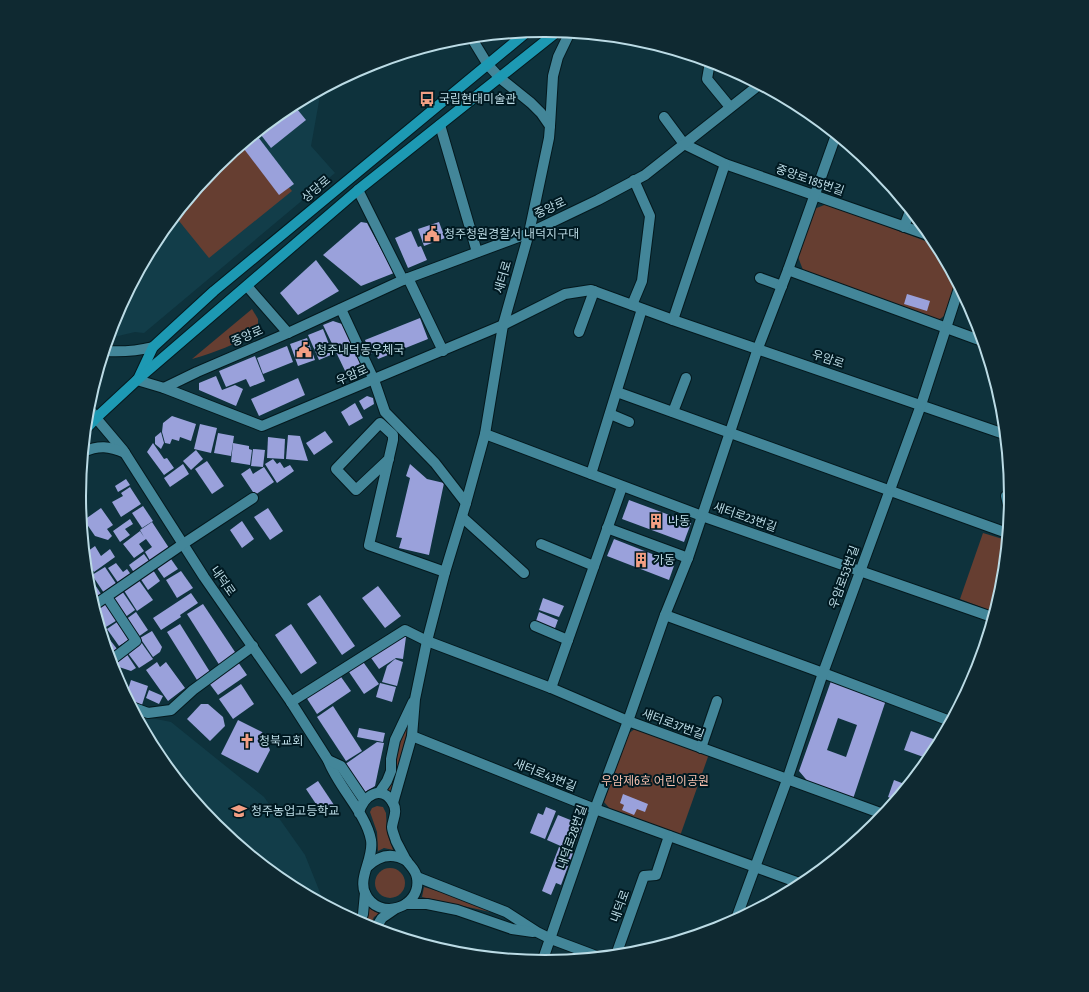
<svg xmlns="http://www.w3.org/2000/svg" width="1089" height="992" viewBox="0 0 1089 992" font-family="'Fira Sans Condensed','Noto Sans KR',sans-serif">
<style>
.built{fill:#123d49}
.green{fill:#663e31}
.building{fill:#9aa1db;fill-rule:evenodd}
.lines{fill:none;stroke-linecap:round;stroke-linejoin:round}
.minor-casing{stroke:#04191e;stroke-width:12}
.major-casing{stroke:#04191e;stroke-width:12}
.minor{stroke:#438699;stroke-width:10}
.major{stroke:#1d99b3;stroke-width:10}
.labels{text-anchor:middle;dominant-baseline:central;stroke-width:4;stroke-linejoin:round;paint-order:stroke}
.poi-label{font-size:12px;fill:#bbdbe5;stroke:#001921;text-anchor:start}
.street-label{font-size:12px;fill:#bbdbe5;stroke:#001921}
.park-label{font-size:12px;fill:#f7c0ae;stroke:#001921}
.rim{fill:none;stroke:#bbdbe5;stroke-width:2}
</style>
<rect width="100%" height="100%" fill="#0e323c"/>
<g class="built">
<polygon points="321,90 311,146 335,173 144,333 135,332 118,336 109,335 114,317 157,237 215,166 286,108"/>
<polygon points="136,715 171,722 264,797 305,855 325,905 285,883 215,825 157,755"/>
</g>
<g class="green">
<polygon points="249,138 292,191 209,258 175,216 215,166"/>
<polygon points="827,204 936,245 956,281 944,316 937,321 803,270 798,257 814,209"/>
<path d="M252,309L258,319V331C237,344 216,352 192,359Z"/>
<polygon points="983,533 1006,540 1001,587 994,612 960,599"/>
<polygon points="636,728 709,754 680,836 611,810 604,802 628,734"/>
<polygon points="404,729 407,729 407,732 393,795 385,791"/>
<polygon points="377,806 383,807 386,813 387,833 393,850 384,848 378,851 377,832 370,812 372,808"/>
<circle cx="390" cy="883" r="15"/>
<polygon points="424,887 467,900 495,913 422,897"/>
<polygon points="369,906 375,912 380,913 374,917 369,927 364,925"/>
</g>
<g class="building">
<polygon points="293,104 306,120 271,148 258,131 286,108"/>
<polygon points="255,133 294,184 279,195 241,145"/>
<polygon points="361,222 367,223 394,273 361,286 323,255"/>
<polygon points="439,222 445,238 424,246 418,229"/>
<polygon points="411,231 418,247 421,246 427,260 408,268 395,238"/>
<polygon points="316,260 339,291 298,315 280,293"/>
<polygon points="907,294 930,301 927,311 904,304"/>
<polygon points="420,318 428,339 378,359 375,352 370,354 365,340"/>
<polygon points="333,321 342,324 360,362 359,373 348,377 323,325"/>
<polygon points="323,329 333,354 319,360 308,335"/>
<polygon points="307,338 315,360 298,366 290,344"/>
<polygon points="287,346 293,362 263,374 257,358"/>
<polygon points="255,356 265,381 250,387 246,379 226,387 219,371"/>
<polygon points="216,376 222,390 235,385 243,389 236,406 199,390 199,383"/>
<polygon points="298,378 305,395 259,416 251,399"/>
<polygon points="367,396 373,398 374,404 364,410 359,401"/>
<polygon points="355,403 363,418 349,426 341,412"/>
<polygon points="172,416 196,424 191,441 180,437 179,441 172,439 170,444 165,443 162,432 163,423"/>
<polygon points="200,424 217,428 211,453 194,449"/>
<polygon points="325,431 333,442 314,455 306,443"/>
<polygon points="161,432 164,443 161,449 155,444 155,437"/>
<polygon points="218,433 234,436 231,456 214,453"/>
<polygon points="288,435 300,436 308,461 286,459"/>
<polygon points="268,437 285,439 284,459 267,458"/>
<polygon points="153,443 164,459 167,458 174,468 164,475 147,452"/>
<polygon points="233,443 249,446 249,449 252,450 250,465 231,462"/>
<polygon points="253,449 265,450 263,467 251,466"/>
<polygon points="196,450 203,459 191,470 183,461"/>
<polygon points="273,459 277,464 280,462 284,468 290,465 294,471 277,483 265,464"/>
<polygon points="207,461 224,486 212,494 195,469"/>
<polygon points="183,464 189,474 170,487 164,478"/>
<polygon points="410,464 427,479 444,483 429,555 399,548 402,538 396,537 410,478 406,476"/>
<polygon points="264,467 274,482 255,495 241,474 250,468 253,474"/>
<polygon points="126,479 130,485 118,492 115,486"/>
<polygon points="130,487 141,504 121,517 112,502 123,496 121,493"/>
<polygon points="80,493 85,507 80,509 79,496"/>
<polygon points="629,500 691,523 684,542 622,519"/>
<polygon points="143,506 153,521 142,528 132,513"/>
<polygon points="101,508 113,525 107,529 112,536 108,540 95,536 84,520"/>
<polygon points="268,508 283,531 270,540 254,517"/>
<polygon points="130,519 133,524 125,529 130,535 120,542 113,531"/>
<polygon points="242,521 254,539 242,548 230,530"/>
<polygon points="152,522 171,551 152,564 145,552 152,547 146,539 139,544 144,551 134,558 123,544 140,531 144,537 140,530"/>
<polygon points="614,539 675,563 669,580 607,556"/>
<polygon points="95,546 101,556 110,549 115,557 94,572 85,558 84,554"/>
<polygon points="144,554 151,564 135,574 129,565"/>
<polygon points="171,559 178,569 164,578 157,568"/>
<polygon points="116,563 123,572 127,569 132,576 119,584 108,568"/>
<polygon points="105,567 117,585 104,593 92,575"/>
<polygon points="153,570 160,581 148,590 140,578"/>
<polygon points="181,571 193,588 177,598 166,580"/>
<polygon points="90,577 101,594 91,600 87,579"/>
<polygon points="138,579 153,600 137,611 123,589"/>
<polygon points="378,586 401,616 385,628 362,598"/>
<polygon points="122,591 135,610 124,618 111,599"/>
<polygon points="191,593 198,603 180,615 181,617 161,630 153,618"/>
<polygon points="320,595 355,646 342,655 307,604"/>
<polygon points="543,598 564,606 559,617 539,610"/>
<polygon points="107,602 119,619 106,627 95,610"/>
<polygon points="203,604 237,655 220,666 187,614"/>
<polygon points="136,612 148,630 138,637 125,620"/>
<polygon points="539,612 558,620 554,631 535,624"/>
<polygon points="120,620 132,638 119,646 107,629"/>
<polygon points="180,624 210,672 197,680 167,632"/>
<polygon points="291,624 317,663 301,674 275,635"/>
<polygon points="152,631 162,647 160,652 153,657 140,638"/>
<polygon points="104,632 117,649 108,656 102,633"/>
<polygon points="403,632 406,637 403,659 396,658 379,669 369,655"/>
<polygon points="141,642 153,659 139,668 127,652"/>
<polygon points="126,653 136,668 131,671 116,666 113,661"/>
<polygon points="361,659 379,684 364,694 347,669"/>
<polygon points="395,659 403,662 397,686 382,682 387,666"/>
<polygon points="157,662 160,667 166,662 185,688 168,701 146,670"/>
<polygon points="238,662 247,675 218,695 209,683"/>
<polygon points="339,674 351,691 317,714 306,697"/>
<polygon points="131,680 148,686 142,705 128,700 126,696"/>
<path d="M831,681L886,700L853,799L810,784L799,771ZM838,718L857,725L846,757L827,750Z"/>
<polygon points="380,683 396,687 392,702 376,697"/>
<polygon points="241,684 254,704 233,719 219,699"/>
<polygon points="149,690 163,696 159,704 146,698"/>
<polygon points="201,704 208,704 223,717 225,726 210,741 187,719"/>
<polygon points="333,706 362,751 346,761 317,717"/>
<polygon points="238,720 262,732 270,750 258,773 221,754"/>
<polygon points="359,728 385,733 383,742 357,737"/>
<polygon points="911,731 939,741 929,759 904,750"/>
<polygon points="377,742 384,743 375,786 364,793 344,765"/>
<polygon points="894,780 907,785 895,800 888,797"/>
<polygon points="318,781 334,805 322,813 306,789"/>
<polygon points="623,794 648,804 645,812 637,809 634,815 622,810 624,805 620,803"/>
<polygon points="546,807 556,811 545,839 530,833 538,813 543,815"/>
<polygon points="558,815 583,825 572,851 547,840"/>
<polygon points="559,847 573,853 561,885 556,883 551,895 542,891"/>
</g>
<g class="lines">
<defs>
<g id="minor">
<polyline points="710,62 707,79 730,107"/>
<polyline points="664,117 684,144 725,164 931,236"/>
<polyline points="440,125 477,252"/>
<polyline points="550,126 553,76 558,57 570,32"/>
<polyline points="358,190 403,280"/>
<polyline points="904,227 910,211"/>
<polyline points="788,270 982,341"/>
<polyline points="408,278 443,351"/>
<polyline points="760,278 782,286"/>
<polyline points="247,286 288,333"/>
<polyline points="632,305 642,281 650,216 634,180"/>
<polyline points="341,309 374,380 385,412 435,463 466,503"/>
<polyline points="673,320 725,164"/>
<polyline points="579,332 594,291"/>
<path d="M104,351C120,352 137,351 153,347"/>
<polyline points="137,380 164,388 262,426 503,325 565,294 591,290 673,320 1004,434"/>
<polyline points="164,388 197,372 288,333 403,280 529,233 598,200 645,175 759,85"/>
<polyline points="617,392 1007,533"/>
<path d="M87,405L96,418L123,450L204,577L291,702L328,760C338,787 366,813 371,840C374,858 358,877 365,893C378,922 422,908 417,878C416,870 410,866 406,860C403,854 399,847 396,841C395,837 392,831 392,827C393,818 398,812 393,803C382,784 363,795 359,813"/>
<polyline points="673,412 686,378"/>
<polyline points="610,414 629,422"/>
<polyline points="485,434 702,516 992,617"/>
<path d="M83,452C99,445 109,446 125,453"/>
<polyline points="389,459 356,490 336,469 380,423 393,435 393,440 369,545 445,572"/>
<polyline points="591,474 642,309"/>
<polyline points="1006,496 1009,509"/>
<polyline points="462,517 524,573"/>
<polyline points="607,528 688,558"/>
<polyline points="541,544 594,566"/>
<polyline points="107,597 136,641 110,661"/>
<polyline points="93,606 183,544 253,498"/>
<polyline points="665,615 823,673 950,721"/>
<polyline points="535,626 568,640"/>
<polyline points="551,688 622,487"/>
<polyline points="291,702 405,630 427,641 551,688 628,721 883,814"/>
<polyline points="132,707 148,713 171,710 193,690 253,646"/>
<polyline points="412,736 595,809 802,884"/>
<polyline points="701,748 717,701"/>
<polyline points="328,760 341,766 364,800"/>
<polyline points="379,793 387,781 391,771 391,759 395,740 413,702"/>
<polyline points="393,803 412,736 415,699 427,641 445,572 466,503 485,434 503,325 529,233 549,138 550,126 541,113 531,103 500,78 488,65 471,37"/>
<path d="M367,867C379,855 392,852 407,861"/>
<polyline points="417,877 506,912 537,932 551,939 599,957"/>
<polyline points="406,904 427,904 457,910 512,929 533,932"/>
<polyline points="736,919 787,780 823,673 921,405 959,288"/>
<polyline points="360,923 363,914 365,893"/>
<polyline points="375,929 382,918 395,909"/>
<polyline points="616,955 644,876 656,875 669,836"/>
<polyline points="542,962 595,809 628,721 665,615 688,558 758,348 788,270 836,135"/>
</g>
<g id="major">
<polyline points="139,377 153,347 214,291 527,32"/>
<polyline points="85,430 96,418 137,380 358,190 558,31"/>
</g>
</defs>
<use href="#minor" class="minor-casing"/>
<use href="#major" class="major-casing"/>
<use href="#minor" class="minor"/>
<use href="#major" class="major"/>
</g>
<defs>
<symbol id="bus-bare" viewBox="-9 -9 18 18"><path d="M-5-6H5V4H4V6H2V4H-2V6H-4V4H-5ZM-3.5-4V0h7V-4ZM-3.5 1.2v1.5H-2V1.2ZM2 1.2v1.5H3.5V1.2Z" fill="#f39f84" stroke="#001921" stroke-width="2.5" paint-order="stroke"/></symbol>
<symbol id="civic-bare" viewBox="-9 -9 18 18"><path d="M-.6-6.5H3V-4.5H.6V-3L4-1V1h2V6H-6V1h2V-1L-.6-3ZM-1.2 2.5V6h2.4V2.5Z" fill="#f39f84" stroke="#001921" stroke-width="2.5" paint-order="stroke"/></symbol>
<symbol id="building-bare" viewBox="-9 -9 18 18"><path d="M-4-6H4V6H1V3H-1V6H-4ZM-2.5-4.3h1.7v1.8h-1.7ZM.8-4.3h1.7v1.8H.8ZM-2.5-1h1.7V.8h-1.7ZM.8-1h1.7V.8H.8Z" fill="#f39f84" stroke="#001921" stroke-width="2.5" paint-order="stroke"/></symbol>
<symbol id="church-bare" viewBox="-9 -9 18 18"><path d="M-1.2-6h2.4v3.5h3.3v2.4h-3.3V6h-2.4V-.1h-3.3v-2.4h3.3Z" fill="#f39f84" stroke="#001921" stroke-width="2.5" paint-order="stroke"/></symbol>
<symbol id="school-bare" viewBox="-9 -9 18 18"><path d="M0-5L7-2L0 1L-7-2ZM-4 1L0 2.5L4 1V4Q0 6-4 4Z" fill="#f39f84" stroke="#001921" stroke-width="2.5" paint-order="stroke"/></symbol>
</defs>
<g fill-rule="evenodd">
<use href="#bus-bare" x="416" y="88" width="22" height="22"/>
<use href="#civic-bare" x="421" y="223" width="22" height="22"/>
<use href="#civic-bare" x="293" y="339" width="22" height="22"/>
<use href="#building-bare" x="645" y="510" width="22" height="22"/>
<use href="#building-bare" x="630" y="549" width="22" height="22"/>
<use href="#church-bare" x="236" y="730" width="22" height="22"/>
<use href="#school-bare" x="228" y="800" width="22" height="22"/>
</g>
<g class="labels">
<g class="poi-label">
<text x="439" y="99">국립현대미술관</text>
<text x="444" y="234">청주청원경찰서 내덕지구대</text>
<text x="316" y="350">청주내덕동우체국</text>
<text x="668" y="521">나동</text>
<text x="653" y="560">가동</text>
<text x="259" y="741">청북교회</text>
<text x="251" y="811">청주농업고등학교</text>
</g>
<g class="street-label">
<text transform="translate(810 180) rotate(19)">중앙로185번길</text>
<text transform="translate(316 189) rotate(-40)">상당로</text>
<text transform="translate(550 208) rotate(-25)">중앙로</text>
<text transform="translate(503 277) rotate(-74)">새터로</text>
<text transform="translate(247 336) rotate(-23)">중앙로</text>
<text transform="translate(828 359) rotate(19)">우암로</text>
<text transform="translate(352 375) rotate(-23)">우암로</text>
<text transform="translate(745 517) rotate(19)">새터로23번길</text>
<text transform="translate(844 577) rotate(-70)">우암로53번길</text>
<text transform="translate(223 581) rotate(55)">내덕로</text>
<text transform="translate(673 724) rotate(20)">새터로37번길</text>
<text transform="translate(545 775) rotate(22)">새터로43번길</text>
<text transform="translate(572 837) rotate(-71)">내덕로28번길</text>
<text transform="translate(620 906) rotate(-70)">내덕로</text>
</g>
<g class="park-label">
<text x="655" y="781">우암제6호 어린이공원</text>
</g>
</g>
<path d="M0 0H1089V992H0ZM86 496a459 459 0 1 1 918 0a459 459 0 1 1-918 0Z" fill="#0f2931" fill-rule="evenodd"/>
<path class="rim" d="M86 496a459 459 0 1 1 918 0a459 459 0 1 1-918 0Z"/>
</svg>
